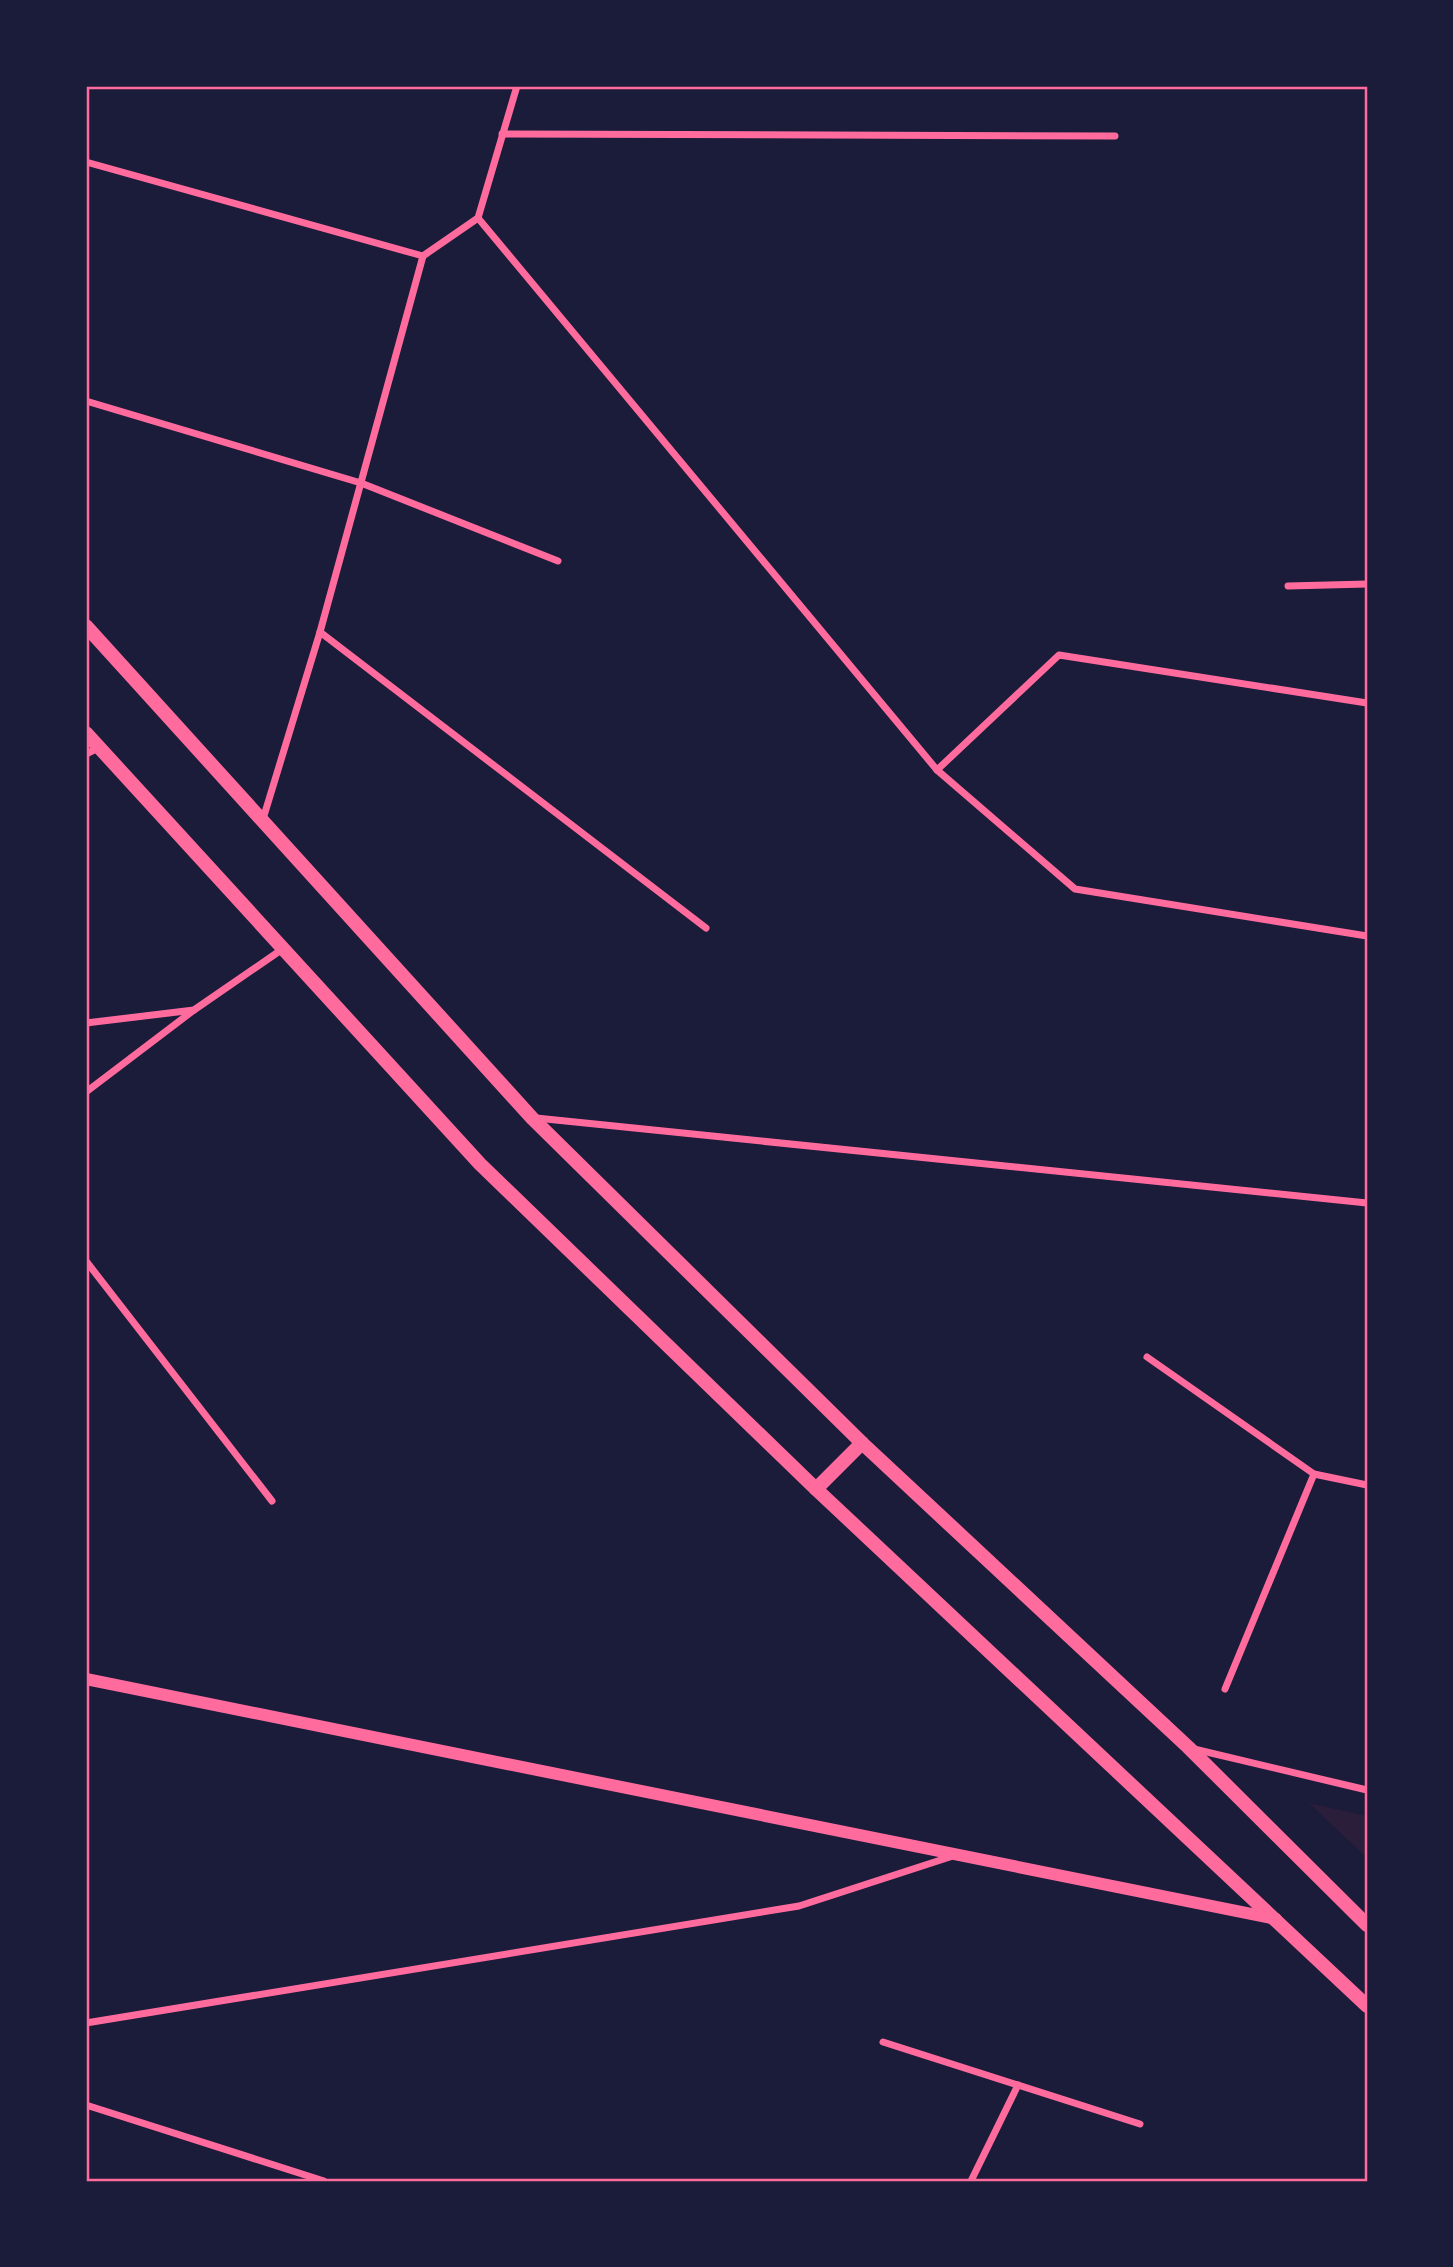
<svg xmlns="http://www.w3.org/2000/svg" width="1453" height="2267" viewBox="0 0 1453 2267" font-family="'Space Grotesk',sans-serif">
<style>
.green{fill:#2a1e3b}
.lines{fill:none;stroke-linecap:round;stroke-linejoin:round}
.minor{stroke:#ff6b9d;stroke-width:7}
.tertiary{stroke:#ff6b9d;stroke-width:12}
.secondary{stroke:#ff6b9d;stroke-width:14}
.neatline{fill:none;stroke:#ff6b9d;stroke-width:2.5}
</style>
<rect width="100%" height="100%" fill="#1b1b3a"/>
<polygon class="green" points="1309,1803 1367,1816 1367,1858"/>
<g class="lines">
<g class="minor">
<polyline points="502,134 1115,136"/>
<polyline points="86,162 423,256"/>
<polyline points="478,218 937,770 1075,889 1367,936"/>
<polyline points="86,401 361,483 558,561"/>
<polyline points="1288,586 1367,584"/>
<polyline points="320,632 706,928"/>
<polyline points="86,754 98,748"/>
<polyline points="937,770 1059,655 1367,703"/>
<polyline points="263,819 320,632 423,256 478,218 517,86"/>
<polyline points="86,1023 194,1010 284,948"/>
<polyline points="86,1092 194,1010"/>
<polyline points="536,1118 1367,1203"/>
<polyline points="86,1261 272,1501"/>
<polyline points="1147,1357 1314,1474 1367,1485"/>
<polyline points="1225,1689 1314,1474"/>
<polyline points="1194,1749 1367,1790"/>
<polyline points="86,2023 799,1906 953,1856"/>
<polyline points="883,2042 1140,2124"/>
<polyline points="86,2105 324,2181"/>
<polyline points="971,2181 1018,2085"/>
</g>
<polyline class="tertiary" points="86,1679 1276,1919"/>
<g class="secondary">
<polyline points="86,626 532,1118 862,1443 1188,1747 1367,1925"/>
<polyline points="86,733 480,1164 816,1489 1367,2006"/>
<polyline points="816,1489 862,1443"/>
</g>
</g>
<rect width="1453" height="2267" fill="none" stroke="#1b1b3a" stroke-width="175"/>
<rect x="88" y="88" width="1278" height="2092" class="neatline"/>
</svg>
